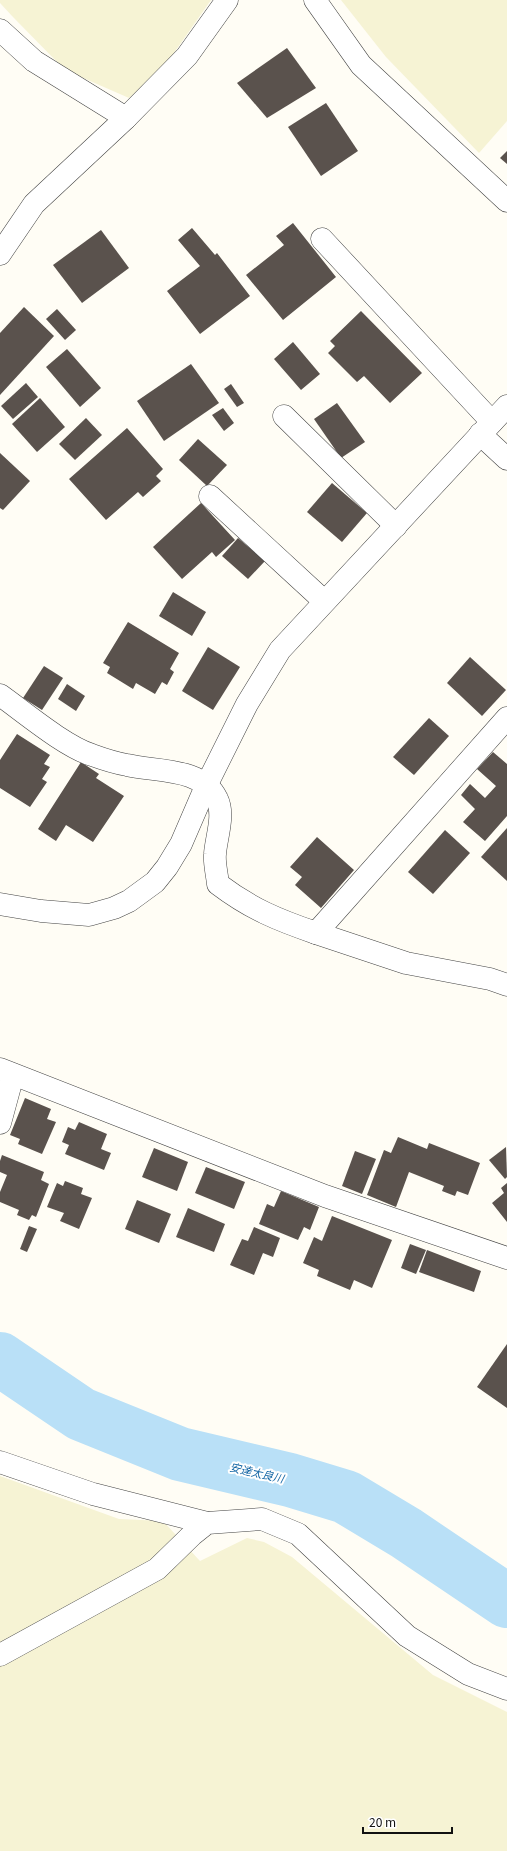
<svg xmlns="http://www.w3.org/2000/svg" width="507" height="1851" viewBox="0 0 507 1851" font-family="Georgia,'Noto Sans JP',serif">
<style>
.farmland{fill:#f6f3d4}
.lines{fill:none;stroke-linecap:round;stroke-linejoin:round}
.river{stroke:#b9e0f7;stroke-width:54}
.building{fill:#5a524d}
.minor-casing{stroke:#444;stroke-width:23}
.minor{stroke:#fff;stroke-width:22}
.labels{text-anchor:middle;dominant-baseline:central;stroke-width:4;stroke-linejoin:round;paint-order:stroke}
.water-label{font-size:11px;font-style:italic;fill:#1768a6;stroke:#fff}
</style>
<rect width="100%" height="100%" fill="#fffdf5"/>
<g class="farmland">
<polygon points="0,0 211,0 162,70 129,98 65,70 13,17 0,3"/>
<polygon points="341,0 507,0 507,121 479,153 386,57"/>
<polygon points="0,1476 119,1519 163,1521 200,1561 247,1538 264,1542 292,1557 433,1675 507,1712 507,1851 0,1851"/>
</g>
<g class="lines">
<polyline class="river" points="0,1359 81,1414 180,1454 290,1480 346,1497 406,1533 507,1601"/>
</g>
<g class="building">
<polygon points="287,48 316,88 267,118 237,83"/>
<polygon points="326,103 358,151 321,176 288,127"/>
<polygon points="507,151 507,164 500,158"/>
<polygon points="293,223 336,277 283,320 246,275 284,245 276,236"/>
<polygon points="192,228 215,255 217,253 250,296 200,334 167,291 200,266 178,240"/>
<polygon points="101,230 129,268 82,303 53,265"/>
<polygon points="24,307 54,336 0,395 0,333"/>
<polygon points="57,309 76,330 65,340 46,319"/>
<polygon points="361,311 422,373 390,403 364,376 357,382 328,353 335,346 330,341"/>
<polygon points="293,342 320,374 301,390 274,359"/>
<polygon points="67,349 101,388 80,407 46,367"/>
<polygon points="191,364 219,403 164,441 137,401"/>
<polygon points="26,383 38,397 13,419 1,406"/>
<polygon points="231,384 244,403 237,407 224,389"/>
<polygon points="40,398 65,427 37,452 12,424"/>
<polygon points="337,403 365,442 341,458 314,419"/>
<polygon points="223,408 234,423 224,431 212,415"/>
<polygon points="86,418 102,435 75,460 59,444"/>
<polygon points="127,428 163,469 156,476 161,481 143,497 138,492 106,520 69,479"/>
<polygon points="198,439 227,465 207,486 179,460"/>
<polygon points="0,453 30,481 3,510 0,508"/>
<polygon points="332,483 367,513 342,542 307,512"/>
<polygon points="201,503 235,540 216,557 212,552 182,579 153,547"/>
<polygon points="238,538 265,561 248,579 222,556"/>
<polygon points="173,592 206,612 192,636 159,616"/>
<polygon points="128,622 179,653 170,669 174,672 167,685 162,682 155,694 136,683 133,689 107,673 110,667 103,663"/>
<polygon points="208,647 240,667 213,710 182,691"/>
<polygon points="470,657 506,690 482,716 447,683"/>
<polygon points="44,666 63,678 42,710 23,698"/>
<polygon points="67,684 85,696 76,711 58,699"/>
<polygon points="429,718 449,736 414,775 393,757"/>
<polygon points="17,734 50,755 44,764 50,767 42,779 47,782 30,807 0,788 0,760"/>
<polygon points="493,752 507,764 507,816 485,841 463,822 475,809 461,795 470,784 485,798 496,786 477,769"/>
<polygon points="81,762 99,774 96,778 124,796 93,842 66,825 56,841 38,829"/>
<polygon points="507,828 507,881 481,857"/>
<polygon points="445,830 470,853 433,894 408,872"/>
<polygon points="317,837 354,870 321,908 295,885 302,877 290,867"/>
<polygon points="25,1098 51,1109 47,1119 56,1122 42,1154 18,1144 20,1139 10,1135"/>
<polygon points="79,1122 107,1134 101,1149 111,1153 104,1170 65,1154 69,1145 62,1142 68,1127 75,1130"/>
<polygon points="398,1137 427,1149 429,1143 480,1163 468,1195 457,1191 455,1196 442,1191 444,1186 409,1172 396,1207 367,1195 384,1150 391,1153"/>
<polygon points="506,1147 507,1177 505,1179 489,1160"/>
<polygon points="154,1148 188,1162 177,1191 142,1177"/>
<polygon points="355,1151 376,1159 362,1194 342,1186"/>
<polygon points="2,1155 44,1172 41,1180 49,1184 36,1217 32,1215 29,1220 17,1215 19,1210 0,1202 0,1192 7,1175 0,1172 0,1161"/>
<polygon points="206,1167 245,1182 234,1209 195,1193"/>
<polygon points="65,1181 83,1188 81,1194 92,1198 79,1229 60,1221 64,1213 47,1207 57,1183 63,1186"/>
<polygon points="507,1183 507,1222 492,1203 504,1193 501,1188"/>
<polygon points="281,1191 319,1207 310,1230 304,1227 298,1240 259,1224 267,1204 274,1207"/>
<polygon points="137,1200 171,1214 159,1243 125,1229"/>
<polygon points="188,1208 225,1224 214,1252 176,1237"/>
<polygon points="332,1216 392,1240 372,1288 354,1280 350,1290 317,1276 319,1270 303,1263 314,1237 322,1241"/>
<polygon points="29,1226 37,1229 27,1252 20,1249"/>
<polygon points="254,1227 280,1238 273,1257 263,1253 254,1275 230,1265 242,1239 248,1241"/>
<polygon points="410,1244 426,1250 416,1274 401,1268"/>
<polygon points="427,1250 481,1271 474,1292 419,1272"/>
<polygon points="507,1344 507,1408 477,1387"/>
</g>
<g class="lines">
<defs>
<g id="minor">
<polyline points="315,0 361,65 507,201"/>
<polyline points="0,30 34,61 126,118"/>
<polyline points="322,239 492,422"/>
<polyline points="0,254 34,204 126,118 187,56 227,0"/>
<polyline points="284,416 396,526"/>
<polyline points="480,434 507,459"/>
<polyline points="210,496 324,601"/>
<path d="M0,695C24,712 64,746 92,755C103,759 115,763 127,765C156,772 202,767 217,799C225,815 216,838 215,854C214,863 217,874 218,884C251,909 278,920 316,933L507,718"/>
<polyline points="0,904 41,911 89,915 114,908 129,901 155,882 167,867 181,844 206,786 247,704 280,650 507,406"/>
<polyline points="316,933 406,963 490,979 507,985"/>
<polyline points="0,1069 325,1196 507,1258"/>
<polyline points="0,1123 13,1075"/>
<polyline points="0,1462 93,1494 207,1523"/>
<polyline points="0,1655 157,1569 192,1535 207,1523 262,1519 298,1534 407,1636 468,1674 507,1689"/>
</g>
</defs>
<use href="#minor" class="minor-casing"/>
<use href="#minor" class="minor"/>
</g>
<g class="labels">
<g class="water-label">
<text transform="translate(257 1472) rotate(13)">安達太良川</text>
</g>
</g>
<path d="M363 1827v6h89v-6" fill="none" stroke="#111111" stroke-width="2"/>
<text x="369" y="1827" font-size="12" fill="#111111" stroke="#ffffff" stroke-width="3" paint-order="stroke">20 m</text>
</svg>
